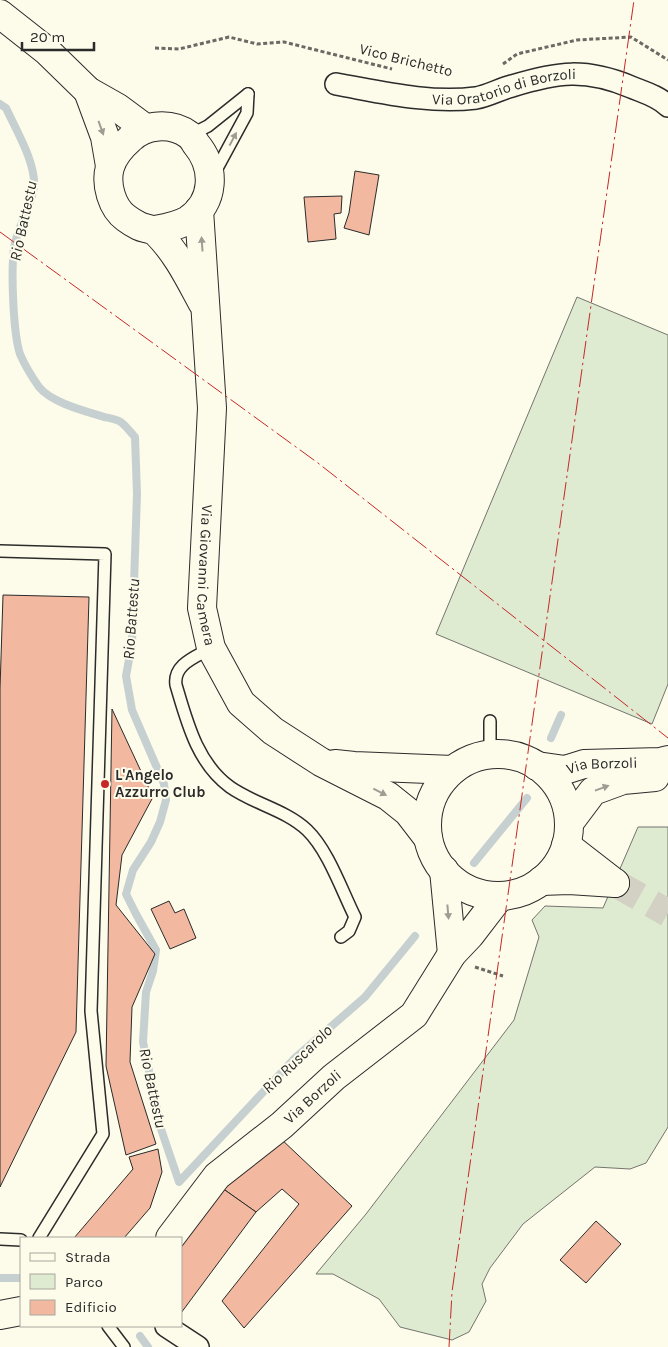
<svg xmlns="http://www.w3.org/2000/svg" width="668" height="1347" viewBox="0 0 668 1347" font-family="Karla,sans-serif">
<style>
.green{fill:#deebd1;stroke:#74746e}
.lines{fill:none;stroke-linecap:round;stroke-linejoin:round}
.stream{stroke:#c7d0d0;stroke-width:8}
.building{fill:#f2b8a0;stroke:#2b2b2b}
.primary-tunnel{stroke:#d3d1c4;stroke-width:28;stroke-dasharray:28 14;stroke-linecap:butt}
.service-casing{stroke:#2b2b2b;stroke-width:14}
.minor-casing{stroke:#2b2b2b;stroke-width:24}
.tertiary-casing{stroke:#2b2b2b;stroke-width:30}
.secondary-casing{stroke:#2b2b2b;stroke-width:30}
.primary-casing{stroke:#2b2b2b;stroke-width:30}
.path{stroke:#6a6964;stroke-width:3;stroke-dasharray:4 2.5;stroke-linecap:butt}
.service{stroke:#fdfbea;stroke-width:11}
.minor{stroke:#fdfbea;stroke-width:21}
.tertiary{stroke:#fdfbea;stroke-width:28}
.secondary{stroke:#fdfbea;stroke-width:28}
.primary{stroke:#fdfbea;stroke-width:28}
.power{stroke:#c62828;stroke-width:1;stroke-dasharray:18 4 2.5 4;stroke-linecap:butt}
.oneway{fill:#9e9d94}
.poi-dot{fill:#c62828;stroke:#fdfbea;stroke-width:2}
.labels{text-anchor:middle;dominant-baseline:central;stroke-width:4;stroke-linejoin:round;paint-order:stroke}
.street-label{font-size:15px;fill:#2b2b2b;stroke:#fdfbea}
.poi-label{font-size:15px;font-weight:bold;fill:#2b2b2b;stroke:#fdfbea;text-anchor:start}
.water-label{font-size:16px;font-style:italic;fill:#2b2b2b;stroke:#fdfbea}
</style>
<rect width="100%" height="100%" fill="#fdfbea"/>
<g class="green">
<polygon points="577,297 668,335 668,684 652,724 436,634"/>
<polygon points="638,827 668,827 668,1127 646,1163 630,1169 595,1167 523,1224 490,1268 482,1284 486,1301 469,1332 452,1340 400,1327 379,1299 333,1274 316,1274 366,1214 514,1020 539,937 532,920 545,906 603,908"/>
</g>
<g class="lines">
<g class="stream">
<path d="M0,104L6,108C16,130 36,163 34,187C31,208 17,227 14,248C11,271 13,333 20,354C25,366 32,377 39,387C52,403 85,411 104,417C109,418 115,419 119,421C125,424 130,432 135,437L137,494L132,643L126,676L132,710L164,784L166,800L160,822L151,842L133,870L126,894L136,914L156,950L153,971L146,992L143,1042L161,1129L179,1182L295,1058L365,997L415,936"/>
<polyline points="551,738 561,715"/>
<polyline points="474,863 527,798"/>
<polyline points="0,1278 21,1278"/>
<polyline points="140,1336 148,1347"/>
</g>
</g>
<g class="building">
<polygon points="355,171 379,175 369,235 344,228 349,213"/>
<polygon points="342,196 341,213 334,214 336,239 308,242 304,197"/>
<polygon points="3,595 89,597 76,1032 0,1187 0,689"/>
<polygon points="112,709 153,797 122,855 116,905 155,954 132,1007 130,1062 156,1144 126,1155 106,1066"/>
<polygon points="169,901 175,913 184,909 196,938 170,949 151,909"/>
<polygon points="280,1138 352,1206 244,1328 222,1301 299,1204 282,1189 256,1212 222,1188"/>
<polygon points="158,1149 162,1172 150,1208 124,1238 74,1238 133,1169 129,1157"/>
<polygon points="222,1188 256,1212 181,1313 181,1243"/>
<polygon points="596,1221 621,1244 586,1283 560,1260"/>
</g>
<g class="lines">
<polyline class="primary-tunnel" points="615,883 668,913"/>
<defs>
<g id="service">
<polyline points="190,135 208,126 248,94"/>
<polyline points="214,174 247,113 248,94"/>
<polyline points="0,551 105,554 91,1011 103,1134 39,1238"/>
<path d="M211,648C196,657 173,664 176,685C187,722 197,763 230,787C254,804 286,810 307,830C328,850 342,891 355,917L349,931L341,937"/>
<polyline points="490,721 490,754"/>
<polyline points="0,1239 21,1240"/>
<polyline points="108,1326 124,1347"/>
</g>
<g id="minor">
<path id="s1" d="M336,84C381,92 429,104 476,98C488,96 500,89 512,86C558,72 585,68 631,87C643,92 658,96 668,106"/>
<polyline points="166,1326 198,1347"/>
</g>
<g id="tertiary">
<polyline points="0,14 47,51 88,91 118,108 145,128"/>
<polyline points="88,91 105,137 110,166"/>
<path id="s2" d="M199,210L212,408L202,608L211,648L241,703L273,731L321,762L388,796L408,812L428,838"/>
<path d="M155,230C166,228 178,226 188,220C215,202 216,168 196,144C194,141 192,137 189,135C171,122 145,124 130,139C122,146 113,157 110,167C105,184 112,208 126,218C130,221 135,224 139,226C145,229 152,228 157,233C177,253 189,278 202,302"/>
<polyline points="335,764 354,766 453,770"/>
</g>
<g id="secondary">
<path id="s3" d="M537,766L565,770L584,764L660,762L668,760"/>
<polyline points="569,823 593,791 623,780 655,777"/>
<polyline points="444,870 452,954"/>
<path id="s4" d="M170,1238L217,1176L282,1125L334,1077L414,1015L452,954L470,935L500,896"/>
<polyline points="0,1315 21,1311"/>
</g>
<g id="primary">
<circle cx="498" cy="825" r="71"/>
<polyline points="566,845 615,883"/>
<polyline points="541,881 569,880 615,883"/>
</g>
</defs>
<use href="#service" class="service-casing"/>
<use href="#minor" class="minor-casing"/>
<use href="#tertiary" class="tertiary-casing"/>
<use href="#secondary" class="secondary-casing"/>
<use href="#primary" class="primary-casing"/>
<g class="path">
<polyline points="155,48 179,49 229,37 257,44 284,42 392,69"/>
<polyline points="503,64 517,54 577,40 631,37 668,60"/>
<polyline points="475,967 503,976"/>
</g>
<use href="#service" class="service"/>
<use href="#minor" class="minor"/>
<use href="#tertiary" class="tertiary"/>
<use href="#secondary" class="secondary"/>
<use href="#primary" class="primary"/>
<g class="power">
<polyline points="0,232 318,463 668,738"/>
<polyline points="449,1347 452,1292 634,0"/>
</g>
</g>
<defs><path id="oneway-solid" d="M-6-.8H1V-3.2L6.5 0L1 3.2V.8H-6Z" transform="scale(1.25)"/></defs>
<g class="oneway">
<use href="#oneway-solid" transform="translate(101 128) rotate(70)"/>
<use href="#oneway-solid" transform="translate(233 139) rotate(-62)"/>
<use href="#oneway-solid" transform="translate(202 244) rotate(-94)"/>
<use href="#oneway-solid" transform="translate(602 788) rotate(-20)"/>
<use href="#oneway-solid" transform="translate(380 792) rotate(27)"/>
<use href="#oneway-solid" transform="translate(448 912) rotate(85)"/>
</g>
<circle class="poi-dot" cx="105" cy="784" r="5"/>
<g class="labels">
<g class="street-label">
<text transform="translate(406 60) rotate(14)">Vico Brichetto</text>
<text stroke="none"><textPath href="#s1" startOffset="171">Via Oratorio di Borzoli</textPath></text>
<text stroke="none"><textPath href="#s2" startOffset="366">Via Giovanni Camera</textPath></text>
<text stroke="none"><textPath href="#s3" startOffset="66">Via Borzoli</textPath></text>
<text stroke="none"><textPath href="#s4" startOffset="202">Via Borzoli</textPath></text>
</g>
<g class="poi-label">
<text x="115" y="775">L'Angelo<tspan x="115" dy="17">Azzurro Club</tspan></text>
</g>
<g class="water-label">
<text transform="translate(23 221) rotate(-78)">Rio Battestu</text>
<text transform="translate(131 619) rotate(-86)">Rio Battestu</text>
<text transform="translate(297 1059) rotate(-44)">Rio Ruscarolo</text>
<text transform="translate(153 1088) rotate(78)">Rio Battestu</text>
</g>
</g>
<rect x="20" y="1237" width="162" height="90" fill="#fdfbea" stroke="#a9a89e"/>
<rect x="30" y="1253" width="25" height="8" fill="#fdfbea" stroke="#a9a89e"/>
<text x="65" y="1262" font-size="15" fill="#2b2b2b">Strada</text>
<rect x="30" y="1274" width="25" height="15" fill="#deebd1" stroke="#a9a89e"/>
<text x="65" y="1287" font-size="15" fill="#2b2b2b">Parco</text>
<rect x="30" y="1300" width="25" height="15" fill="#f2b8a0" stroke="#a9a89e"/>
<text x="65" y="1312" font-size="15" fill="#2b2b2b">Edificio</text>
<path d="M22 42v8h72v-8" fill="none" stroke="#2b2b2b" stroke-width="2.5"/>
<text x="30" y="42" font-size="15" fill="#2b2b2b" stroke="#fdfbea" stroke-width="4" paint-order="stroke">20 m</text>
</svg>
